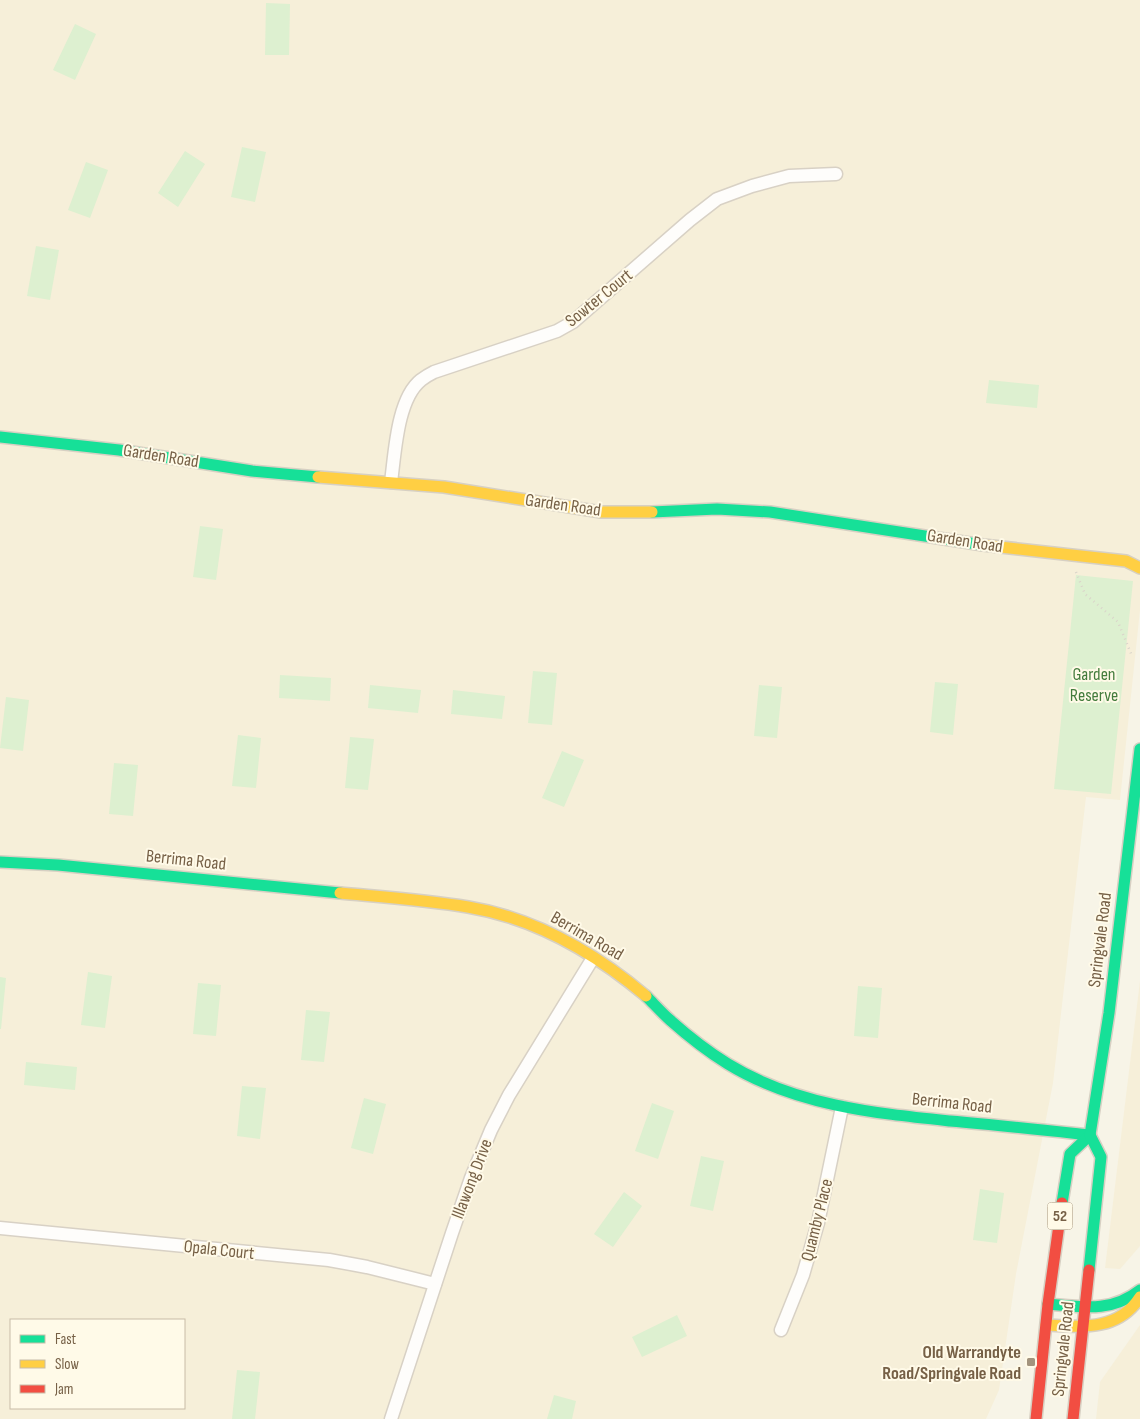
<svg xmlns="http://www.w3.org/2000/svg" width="1140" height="1419" viewBox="0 0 1140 1419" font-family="'Sofia Sans Condensed',sans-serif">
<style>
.residential{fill:#f6efd9;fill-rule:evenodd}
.green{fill:#ddf0d0}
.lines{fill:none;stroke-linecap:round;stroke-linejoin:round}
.street-casing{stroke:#d8d1c5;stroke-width:15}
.fast-casing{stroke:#d7d0c3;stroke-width:14}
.slow-casing{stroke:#d7d0c3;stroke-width:14}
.jam-casing{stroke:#d7d0c3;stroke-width:14}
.path{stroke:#dad4ca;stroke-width:2.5;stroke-dasharray:1 4;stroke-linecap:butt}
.street{stroke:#fefdfb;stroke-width:12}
.fast{stroke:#16e098;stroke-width:11}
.slow{stroke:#ffcf43;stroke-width:11}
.jam{stroke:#f24e42;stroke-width:11}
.poi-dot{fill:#a3947e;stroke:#fffae8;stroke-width:2}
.labels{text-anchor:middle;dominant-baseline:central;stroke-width:4;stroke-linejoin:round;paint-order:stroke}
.shield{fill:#fffae8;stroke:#9f8e77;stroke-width:1}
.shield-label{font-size:16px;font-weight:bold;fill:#766046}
.street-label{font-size:18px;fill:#766046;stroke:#fffae8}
.park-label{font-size:18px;fill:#447c3d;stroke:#fffae8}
.poi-label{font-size:18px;font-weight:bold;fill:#766046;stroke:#fffae8;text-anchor:end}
</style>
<rect width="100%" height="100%" fill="#f7f4e7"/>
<g class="residential">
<path d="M0,0H1140V610L1120,800L1086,797L1053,1083L1016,1274L999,1390L986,1419H0ZM11,1320H184V1408H11Z"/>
<polygon points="1140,981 1140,1246 1120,1269 1105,1268"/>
<polygon points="1140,1325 1140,1419 1096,1419 1100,1382"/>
</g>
<g class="green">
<polygon points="266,3 290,4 289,55 265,55"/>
<polygon points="75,24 96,34 75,80 53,70"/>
<polygon points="242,147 266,152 255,202 231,197"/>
<polygon points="185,151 205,164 178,207 158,193"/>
<polygon points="86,162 108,170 90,218 68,210"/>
<polygon points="36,246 59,250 50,300 27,296"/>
<polygon points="989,380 1039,385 1037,408 986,403"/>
<polygon points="200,526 223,529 216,580 193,577"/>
<polygon points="1076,575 1133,581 1111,794 1054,789"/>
<polygon points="533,671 557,673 552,725 528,723"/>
<polygon points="280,675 331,678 330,701 279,698"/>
<polygon points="935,682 958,684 953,735 930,732"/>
<polygon points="370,685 421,690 418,713 368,708"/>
<polygon points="759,685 782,687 777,738 754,736"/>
<polygon points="453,690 505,696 502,719 451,714"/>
<polygon points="6,697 29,700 23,751 0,748"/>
<polygon points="238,735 261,738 256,788 232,786"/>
<polygon points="350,737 374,739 368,790 345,788"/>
<polygon points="562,751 584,760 564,807 542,798"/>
<polygon points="114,763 138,765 133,816 109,814"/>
<polygon points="88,972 112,976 105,1028 81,1025"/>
<polygon points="0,977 6,978 1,1029 0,1029"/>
<polygon points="198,983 221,985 216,1036 193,1034"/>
<polygon points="858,986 882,988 878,1038 854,1036"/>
<polygon points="306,1010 330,1012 324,1062 301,1060"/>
<polygon points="26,1062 77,1067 75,1090 24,1085"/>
<polygon points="242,1086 266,1088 260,1139 237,1136"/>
<polygon points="364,1098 386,1104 373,1154 351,1148"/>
<polygon points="652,1103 674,1111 658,1159 635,1151"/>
<polygon points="701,1156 724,1161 713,1211 690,1206"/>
<polygon points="980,1189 1004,1193 997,1243 973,1240"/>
<polygon points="624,1192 642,1206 613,1247 594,1234"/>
<polygon points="677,1315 687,1336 642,1357 632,1337"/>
<polygon points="237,1370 260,1372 255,1419 232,1419"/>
<polygon points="554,1395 576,1401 572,1419 547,1419"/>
</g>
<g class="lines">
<defs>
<g id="street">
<path d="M391,482C395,453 397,399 421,380C425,377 430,374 434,372L557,331L573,322L690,220L717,199L752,186L789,176L836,174"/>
<polyline points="0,1228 329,1260 367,1267 435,1284"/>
<polyline points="781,1330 803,1275 818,1223 842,1107"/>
<polyline points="391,1419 452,1233 471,1178 491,1130 509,1095 593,958"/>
</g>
<g id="fast">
<polyline points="0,437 119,450 252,471 318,477"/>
<polyline points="652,512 717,509 770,512 983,545"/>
<polyline points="0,862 58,865 340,893"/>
<path d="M646,996C654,1004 662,1013 670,1020C688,1036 707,1051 728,1064C795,1105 873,1113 950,1121C997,1125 1043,1130 1090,1135"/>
<polyline points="1062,1203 1070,1154 1090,1135 1109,1013 1140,749"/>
<polyline points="1089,1270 1101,1157 1090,1135"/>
<path d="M1048,1304C1082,1307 1111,1313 1140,1290"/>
</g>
<g id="slow">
<polyline points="318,477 444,487 601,512 652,512"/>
<polyline points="983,545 1126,561 1140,568"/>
<path d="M340,893C383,897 426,900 468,907C535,918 595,953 646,996"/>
<path d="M1046,1325C1083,1327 1118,1331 1140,1297"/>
</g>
<g id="jam">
<polyline points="1036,1419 1048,1304 1062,1203"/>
<polyline points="1073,1419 1089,1270"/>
</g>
</defs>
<use href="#street" class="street-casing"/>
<use href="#fast" class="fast-casing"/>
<use href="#slow" class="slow-casing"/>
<use href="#jam" class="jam-casing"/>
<polyline class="path" points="1076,572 1085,594 1118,622 1132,656"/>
<use href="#street" class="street"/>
<use href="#fast" class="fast"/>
<use href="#slow" class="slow"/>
<use href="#jam" class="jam"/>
</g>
<rect class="poi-dot" x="1026" y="1357" width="10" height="10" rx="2.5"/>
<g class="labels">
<rect class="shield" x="1047.5" y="1202.5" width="25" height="27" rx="4"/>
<g class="shield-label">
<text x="1060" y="1216">52</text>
</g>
<g class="street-label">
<text transform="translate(599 298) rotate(-39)">Sowter Court</text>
<text transform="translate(161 456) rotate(9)">Garden Road</text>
<text transform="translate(563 505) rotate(8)">Garden Road</text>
<text transform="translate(965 541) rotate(9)">Garden Road</text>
<text transform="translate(186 860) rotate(6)">Berrima Road</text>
<text transform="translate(587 936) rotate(30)">Berrima Road</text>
<text transform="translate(1100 940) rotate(-83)">Springvale Road</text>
<text transform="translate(952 1103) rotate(6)">Berrima Road</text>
<text transform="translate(472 1179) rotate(-69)">Illawong Drive</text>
<text transform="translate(817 1220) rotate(-76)">Quamby Place</text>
<text transform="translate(219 1250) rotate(6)">Opala Court</text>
<text transform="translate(1063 1349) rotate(-84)">Springvale Road</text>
</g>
<g class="park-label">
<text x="1094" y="674">Garden<tspan x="1094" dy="21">Reserve</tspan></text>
</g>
<g class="poi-label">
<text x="1021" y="1352">Old Warrandyte<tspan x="1021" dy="21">Road/Springvale Road</tspan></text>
</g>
</g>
<rect x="10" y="1319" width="175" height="90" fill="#fffae8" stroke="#c8bca7"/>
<rect x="20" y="1335" width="25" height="8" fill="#16e098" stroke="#c8bca7"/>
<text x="55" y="1344" font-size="15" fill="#766046">Fast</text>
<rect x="20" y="1360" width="25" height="8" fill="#ffcf43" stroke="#c8bca7"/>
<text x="55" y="1369" font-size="15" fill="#766046">Slow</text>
<rect x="20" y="1385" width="25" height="8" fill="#f24e42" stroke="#c8bca7"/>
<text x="55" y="1394" font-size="15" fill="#766046">Jam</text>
</svg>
